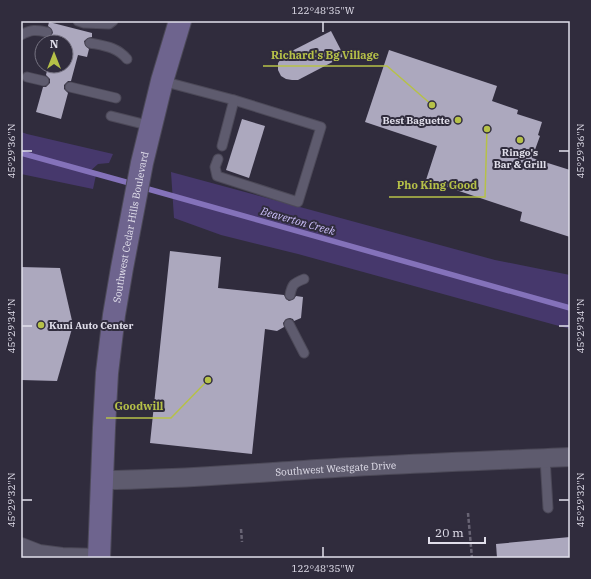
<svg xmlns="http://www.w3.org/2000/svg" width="591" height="579" viewBox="0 0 591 579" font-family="'IBM Plex Serif',serif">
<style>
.green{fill:#46386c}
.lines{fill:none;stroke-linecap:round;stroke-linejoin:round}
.stream{stroke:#8472ba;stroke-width:5.5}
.building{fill:#aca8be}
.lane-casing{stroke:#4c4958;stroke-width:11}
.street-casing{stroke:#4c4958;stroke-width:20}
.secondary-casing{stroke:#4c4958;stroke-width:24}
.path{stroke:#686474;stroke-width:2.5;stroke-dasharray:4 2;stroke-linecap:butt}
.lane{stroke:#5e5b6e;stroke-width:9}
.street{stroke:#5e5b6e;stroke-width:18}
.secondary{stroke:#6e648e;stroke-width:22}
.ticks{fill:none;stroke:#e1dfeb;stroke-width:1.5}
.poi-dot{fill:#b6c148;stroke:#302c3d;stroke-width:1.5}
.labels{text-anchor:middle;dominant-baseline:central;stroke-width:4;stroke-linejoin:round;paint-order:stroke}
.poi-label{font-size:10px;font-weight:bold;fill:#e1dfeb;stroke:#302c3d;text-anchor:end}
.street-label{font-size:10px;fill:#e1dfeb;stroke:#302c3d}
.water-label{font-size:11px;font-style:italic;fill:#cec1fd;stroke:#302c3d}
.leader{fill:none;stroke:#b6c148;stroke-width:1.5}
.callout-dot{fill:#b6c148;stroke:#302c3d;stroke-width:1.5}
.callout-label{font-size:11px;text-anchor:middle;font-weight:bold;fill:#b6c148;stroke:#302c3d;stroke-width:4;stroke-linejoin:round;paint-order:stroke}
.neatline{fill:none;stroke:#e1dfeb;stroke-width:1.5}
.ticks-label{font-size:10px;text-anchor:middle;fill:#e1dfeb}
</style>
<rect width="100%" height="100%" fill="#302c3d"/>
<g class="green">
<polygon points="21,132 27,134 113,154 109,163 98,164 88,173 96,175 93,189 21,174"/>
<polygon points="171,172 495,260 570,275 570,329 298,254 221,235 174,218"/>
</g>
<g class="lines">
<g class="stream">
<polyline points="21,153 133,184"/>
<polyline points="141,187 570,308"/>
</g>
</g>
<g class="building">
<polygon points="49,22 92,33 92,37 88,38 84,41 85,45 89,49 87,57 78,55 71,81 68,81 64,85 64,89 68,93 61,119 36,112 43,87 46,87 50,83 50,79 46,75 48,66 66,66 66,42 57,42 57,41 45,38 49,37 53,33 52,30 48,26"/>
<polygon points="331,31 344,56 298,80 292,80 286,79 281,76 278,70 278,63 284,55"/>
<polygon points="389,50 497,86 492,101 518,110 517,114 542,122 538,135 540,136 532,158 570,170 570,237 520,221 522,212 426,180 437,146 365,122"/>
<polygon points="242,119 265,126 249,178 226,170"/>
<polygon points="170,251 221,257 218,288 284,295 286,299 289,301 294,299 296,296 303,297 301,318 294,321 293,319 290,318 286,319 283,323 284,327 277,331 265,329 252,454 150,443"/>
<polygon points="21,267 60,268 73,325 57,381 21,380"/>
<polygon points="570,537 570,558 497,558 496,544"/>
</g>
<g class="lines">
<defs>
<g id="lane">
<polyline points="78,21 84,23 109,24 113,21"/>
<path d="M21,35C32,29 36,30 47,32"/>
<path d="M90,43C105,46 117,47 127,59"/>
<polyline points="27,77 44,81"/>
<polyline points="162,81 234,100 321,127 298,202 217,176 215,167 218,159"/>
<polyline points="70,87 116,98"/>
<polyline points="111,116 151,126"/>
<polyline points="222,146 234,100"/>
<path d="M290,295C292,284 294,283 304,279"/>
<polyline points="289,324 304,353"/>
<polyline points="545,458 548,508"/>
</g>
<g id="street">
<path id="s1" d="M102,480C169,480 237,474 304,470C393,464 481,461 570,457"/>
<polyline points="21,547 39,554 62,557 99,558"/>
</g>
<g id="secondary">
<path id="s2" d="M99,558L104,428L107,373L114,315L122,268L142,163L162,81L180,21"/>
</g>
</defs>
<use href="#lane" class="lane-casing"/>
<use href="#street" class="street-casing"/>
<use href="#secondary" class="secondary-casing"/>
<g class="path">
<polyline points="468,513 472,558"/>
<polyline points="241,529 242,542"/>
</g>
<use href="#lane" class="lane"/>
<use href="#street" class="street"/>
<use href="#secondary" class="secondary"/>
</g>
<path class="ticks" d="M323,22V32M22,151H32M559,151H569M22,326H32M559,326H569M22,500H32M559,500H569M323,547V557"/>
<g class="poi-dot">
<circle cx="458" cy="120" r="4"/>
<circle cx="520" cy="140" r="4"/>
<circle cx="41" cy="325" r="4"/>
</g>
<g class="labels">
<g class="poi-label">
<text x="450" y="120">Best Baguette</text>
<text x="520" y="152" text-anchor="middle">Ringo's<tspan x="520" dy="12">Bar &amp; Grill</tspan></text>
<text x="49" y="325" text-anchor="start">Kuni Auto Center</text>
</g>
<g class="street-label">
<text stroke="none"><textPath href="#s2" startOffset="333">Southwest Cedar Hills Boulevard</textPath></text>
<text stroke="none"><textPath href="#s1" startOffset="234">Southwest Westgate Drive</textPath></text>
</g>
<g class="water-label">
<text transform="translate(298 221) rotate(16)">Beaverton Creek</text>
</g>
</g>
<path class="leader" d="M432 105L387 66H263M487 129L485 197H389M208 380L171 418H106"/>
<g class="callout-dot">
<circle cx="432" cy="105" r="4"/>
<circle cx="487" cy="129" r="4"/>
<circle cx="208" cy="380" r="4"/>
</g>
<g class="callout-label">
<text x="325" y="59">Richard's Bg Village</text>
<text x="437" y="189">Pho King Good</text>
<text x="139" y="410">Goodwill</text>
</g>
<rect width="591" height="579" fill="none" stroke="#302c3d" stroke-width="44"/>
<g transform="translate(54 54)"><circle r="19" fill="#302c3d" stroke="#777483"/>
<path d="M0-3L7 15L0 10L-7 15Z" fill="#b6c148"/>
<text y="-6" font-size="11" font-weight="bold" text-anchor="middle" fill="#e1dfeb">N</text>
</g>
<path d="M429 537v6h56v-6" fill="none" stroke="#e1dfeb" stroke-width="2"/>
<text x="435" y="537" font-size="12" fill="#e1dfeb" stroke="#302c3d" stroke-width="3" paint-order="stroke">20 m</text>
<rect x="22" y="22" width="547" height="535" class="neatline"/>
<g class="ticks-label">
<text x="323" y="14">122°48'35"W</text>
<text transform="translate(11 151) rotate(-90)" y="4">45°29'36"N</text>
<text transform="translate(580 151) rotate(-90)" y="4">45°29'36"N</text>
<text transform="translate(11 326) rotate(-90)" y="4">45°29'34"N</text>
<text transform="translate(580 326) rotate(-90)" y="4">45°29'34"N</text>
<text transform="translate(11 500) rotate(-90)" y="4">45°29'32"N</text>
<text transform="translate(580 500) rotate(-90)" y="4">45°29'32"N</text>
<text x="323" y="572">122°48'35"W</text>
</g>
</svg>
